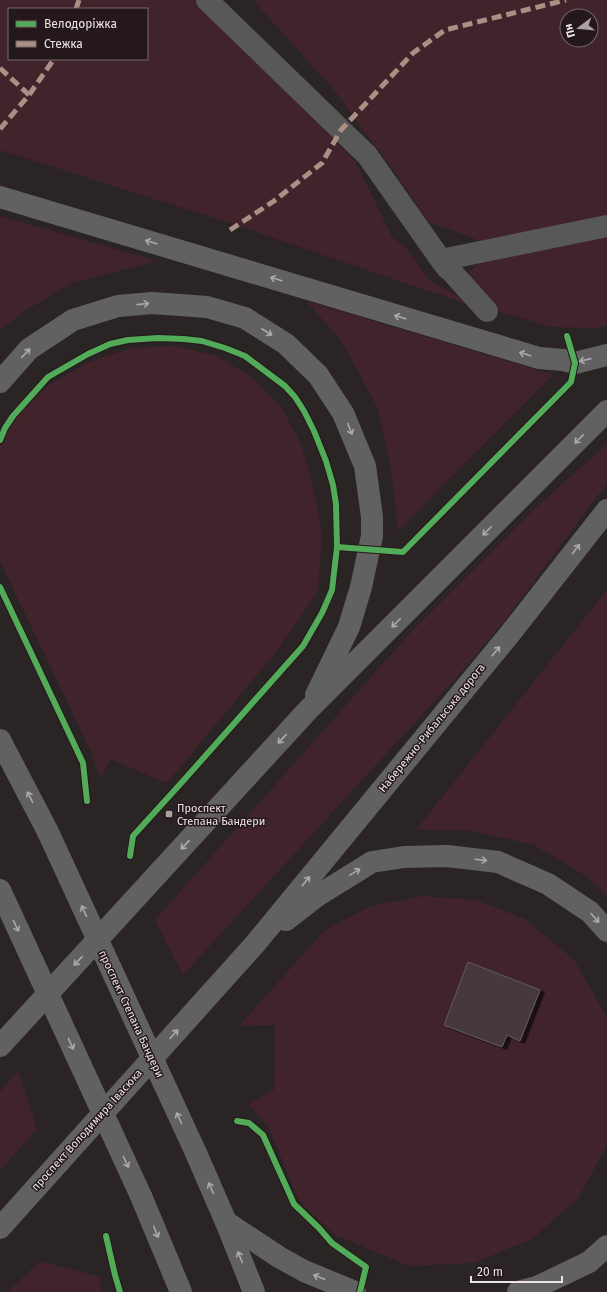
<svg xmlns="http://www.w3.org/2000/svg" width="607" height="1292" viewBox="0 0 607 1292" font-family="'Fira Sans',sans-serif">
<style>
.green{fill:#41232c;fill-rule:evenodd}
.building{fill:#46393c;stroke:#615c5d;filter:url(#shadow)}
.lines{fill:none;stroke-linecap:round;stroke-linejoin:round}
.minor{stroke:#585857;stroke-width:22}
.major{stroke:#626161;stroke-width:22}
.major-bridge{stroke:#626161;stroke-width:22}
.quiet{stroke:#ac8f84;stroke-width:5;stroke-dasharray:10 5;stroke-linecap:butt}
.cycleway-casing{stroke:#24181b;stroke-width:8}
.cycleway{stroke:#51ab58;stroke-width:6}
.oneway{stroke:#aea9aa}
.poi-dot{fill:#a9a1a2;stroke:#24181b;stroke-width:1.5}
.labels{text-anchor:middle;dominant-baseline:central;stroke-width:3;stroke-linejoin:round;paint-order:stroke}
.street-label{font-size:11px;fill:#ede4e6;stroke:#24181b}
.poi-label{font-size:11px;fill:#ede4e6;stroke:#24181b;text-anchor:start}
</style>
<defs>
<filter id="shadow"><feDropShadow dx="4.5" dy="2.5" stdDeviation="0" flood-color="#0009"/></filter>
</defs>
<rect width="100%" height="100%" fill="#2b2425"/>
<g class="green">
<path d="M0,0H195L209,13L356,162L392,237L406,248L430,281L487,311L230,223L0,150ZM9,9H147V59H9Z"/>
<path d="M253,0H607V217L481,241L429,222L387,161L361,127L335,91ZM567,16H591V40H567Z"/>
<polygon points="0,216 157,261 72,283 23,312 0,330"/>
<polygon points="607,237 607,325 597,328 552,327 493,310 469,283 470,271 482,261"/>
<polygon points="306,301 553,375 398,531 391,468 377,407 341,340"/>
<polygon points="175,346 217,356 251,377 281,407 301,444 313,486 322,535 318,591 280,647 167,783 110,759 100,779 91,752 0,561 0,446 17,414 49,385 89,362 131,348"/>
<polygon points="607,444 607,483 506,619 462,671 183,975 155,920 412,631 541,503"/>
<polygon points="607,590 607,896 588,877 534,845 468,830 416,830"/>
<polygon points="423,896 476,900 525,919 574,960 607,1017 607,1145 579,1197 532,1239 473,1263 409,1266 338,1236 340,1240 299,1201 268,1126 248,1104 274,1090 275,1025 239,1026 325,930 371,906"/>
<polygon points="18,1071 37,1129 0,1170 0,1092"/>
<polygon points="40,1261 100,1277 101,1292 8,1292"/>
</g>
<polygon class="building" points="468,962 540,990 520,1041 507,1035 502,1047 444,1025"/>
<g class="lines">
<g class="minor">
<polyline points="207,0 341,130 367,155 441,260 487,311"/>
<polyline points="448,269 441,260 607,226"/>
</g>
<g class="major">
<polyline points="0,197 539,358 563,360 575,363 607,355"/>
<polyline points="0,382 29,349 73,320 118,306 152,303 207,307 245,318 286,344 318,375 343,413 365,466 372,517 372,536 361,587 349,627 316,695"/>
<polyline points="0,740 48,832"/>
<polyline points="286,920 317,896 372,862 404,857 447,856 498,862 548,884 590,912 607,931"/>
<polyline points="0,1046 308,710 607,411"/>
<polyline points="196,1153 226,1222 254,1292"/>
<polyline points="141,1196 181,1292"/>
<polyline points="226,1222 279,1257 304,1271 355,1292"/>
<polyline points="0,1228 255,944 509,635 607,510"/>
<polyline points="518,1292 537,1287 589,1262 607,1246"/>
</g>
<g class="major-bridge">
<polyline points="48,832 196,1153"/>
<polyline points="0,890 141,1196"/>
</g>
<g class="quiet">
<polyline points="76,9 79,0"/>
<polyline points="0,68 29,95"/>
<polyline points="0,129 29,95 54,59"/>
<polyline points="230,230 274,201 322,163 341,130 413,53 445,30 566,0"/>
</g>
<defs>
<g id="cycleway">
<polyline points="0,440 5,428 13,416 48,377 88,354 110,344 128,340 158,338 184,339 202,341 225,348 245,356 285,386 295,397 304,411 314,431 326,461 333,485 336,504 337,547 332,590 322,613 303,646 183,781 133,836 130,856"/>
<polyline points="337,547 403,552 571,382 575,363 567,336"/>
<polyline points="0,587 83,763 87,801"/>
<polyline points="237,1121 249,1123 263,1135 294,1204 319,1228 332,1243 366,1267 360,1292"/>
<polyline points="106,1236 115,1275 120,1292"/>
</g>
</defs>
<use href="#cycleway" class="cycleway-casing"/>
<use href="#cycleway" class="cycleway"/>
</g>
<defs><path id="oneway-shaft" d="M-6 0H5M1.5-3L5.5 0L1.5 3" fill="none" stroke-width="1.6" stroke-linecap="round" stroke-linejoin="round"/></defs>
<g class="oneway">
<use href="#oneway-shaft" transform="translate(151 242) rotate(-163)"/>
<use href="#oneway-shaft" transform="translate(276 279) rotate(-163)"/>
<use href="#oneway-shaft" transform="translate(143 304) rotate(-6)"/>
<use href="#oneway-shaft" transform="translate(400 317) rotate(-163)"/>
<use href="#oneway-shaft" transform="translate(267 332) rotate(33)"/>
<use href="#oneway-shaft" transform="translate(26 353) rotate(-46)"/>
<use href="#oneway-shaft" transform="translate(525 354) rotate(-163)"/>
<use href="#oneway-shaft" transform="translate(585 360) rotate(167)"/>
<use href="#oneway-shaft" transform="translate(350 429) rotate(68)"/>
<use href="#oneway-shaft" transform="translate(579 439) rotate(135)"/>
<use href="#oneway-shaft" transform="translate(487 531) rotate(135)"/>
<use href="#oneway-shaft" transform="translate(576 549) rotate(-52)"/>
<use href="#oneway-shaft" transform="translate(396 623) rotate(135)"/>
<use href="#oneway-shaft" transform="translate(496 651) rotate(-51)"/>
<use href="#oneway-shaft" transform="translate(282 739) rotate(133)"/>
<use href="#oneway-shaft" transform="translate(30 797) rotate(-117)"/>
<use href="#oneway-shaft" transform="translate(185 845) rotate(133)"/>
<use href="#oneway-shaft" transform="translate(481 860) rotate(7)"/>
<use href="#oneway-shaft" transform="translate(355 872) rotate(-32)"/>
<use href="#oneway-shaft" transform="translate(306 881) rotate(-51)"/>
<use href="#oneway-shaft" transform="translate(84 911) rotate(-115)"/>
<use href="#oneway-shaft" transform="translate(595 918) rotate(49)"/>
<use href="#oneway-shaft" transform="translate(16 926) rotate(65)"/>
<use href="#oneway-shaft" transform="translate(78 961) rotate(133)"/>
<use href="#oneway-shaft" transform="translate(174 1034) rotate(-48)"/>
<use href="#oneway-shaft" transform="translate(71 1044) rotate(65)"/>
<use href="#oneway-shaft" transform="translate(179 1118) rotate(-115)"/>
<use href="#oneway-shaft" transform="translate(126 1162) rotate(65)"/>
<use href="#oneway-shaft" transform="translate(211 1188) rotate(-114)"/>
<use href="#oneway-shaft" transform="translate(156 1232) rotate(68)"/>
<use href="#oneway-shaft" transform="translate(240 1257) rotate(-112)"/>
<use href="#oneway-shaft" transform="translate(319 1277) rotate(-158)"/>
</g>
<rect class="poi-dot" x="165" y="810" width="8" height="8" rx="2"/>
<g class="labels">
<g class="street-label">
<text transform="translate(432 728) rotate(-51)">Набережно-Рибальська дорога</text>
<text transform="translate(131 1014) rotate(65)">проспект Степана Бандери</text>
<text transform="translate(87 1130) rotate(-48)">проспект Володимира Івасюка</text>
</g>
<g class="poi-label">
<text x="177" y="808">Проспект<tspan x="177" dy="13">Степана Бандери</tspan></text>
</g>
</g>
<rect x="8" y="8" width="140" height="52" fill="#24181b" stroke="#746a6c"/>
<rect x="16" y="21" width="20" height="6" fill="#51ab58" stroke="#746a6c"/>
<text x="44" y="28" font-size="12" fill="#ede4e6">Велодоріжка</text>
<rect x="16" y="41" width="20" height="6" fill="#ac8f84" stroke="#746a6c"/>
<text x="44" y="48" font-size="12" fill="#ede4e6">Стежка</text>
<g transform="translate(579 28) rotate(254)"><circle r="19" fill="#24181b" stroke="#746a6c"/>
<path d="M0-3L7 15L0 10L-7 15Z" fill="#a9a1a2"/>
<text y="-6" font-size="11" font-weight="bold" text-anchor="middle" fill="#ede4e6">Пн</text>
</g>
<path d="M471 1276v6h91v-6" fill="none" stroke="#ede4e6" stroke-width="2"/>
<text x="477" y="1276" font-size="12" fill="#ede4e6" stroke="#24181b" stroke-width="3" paint-order="stroke">20 m</text>
</svg>
